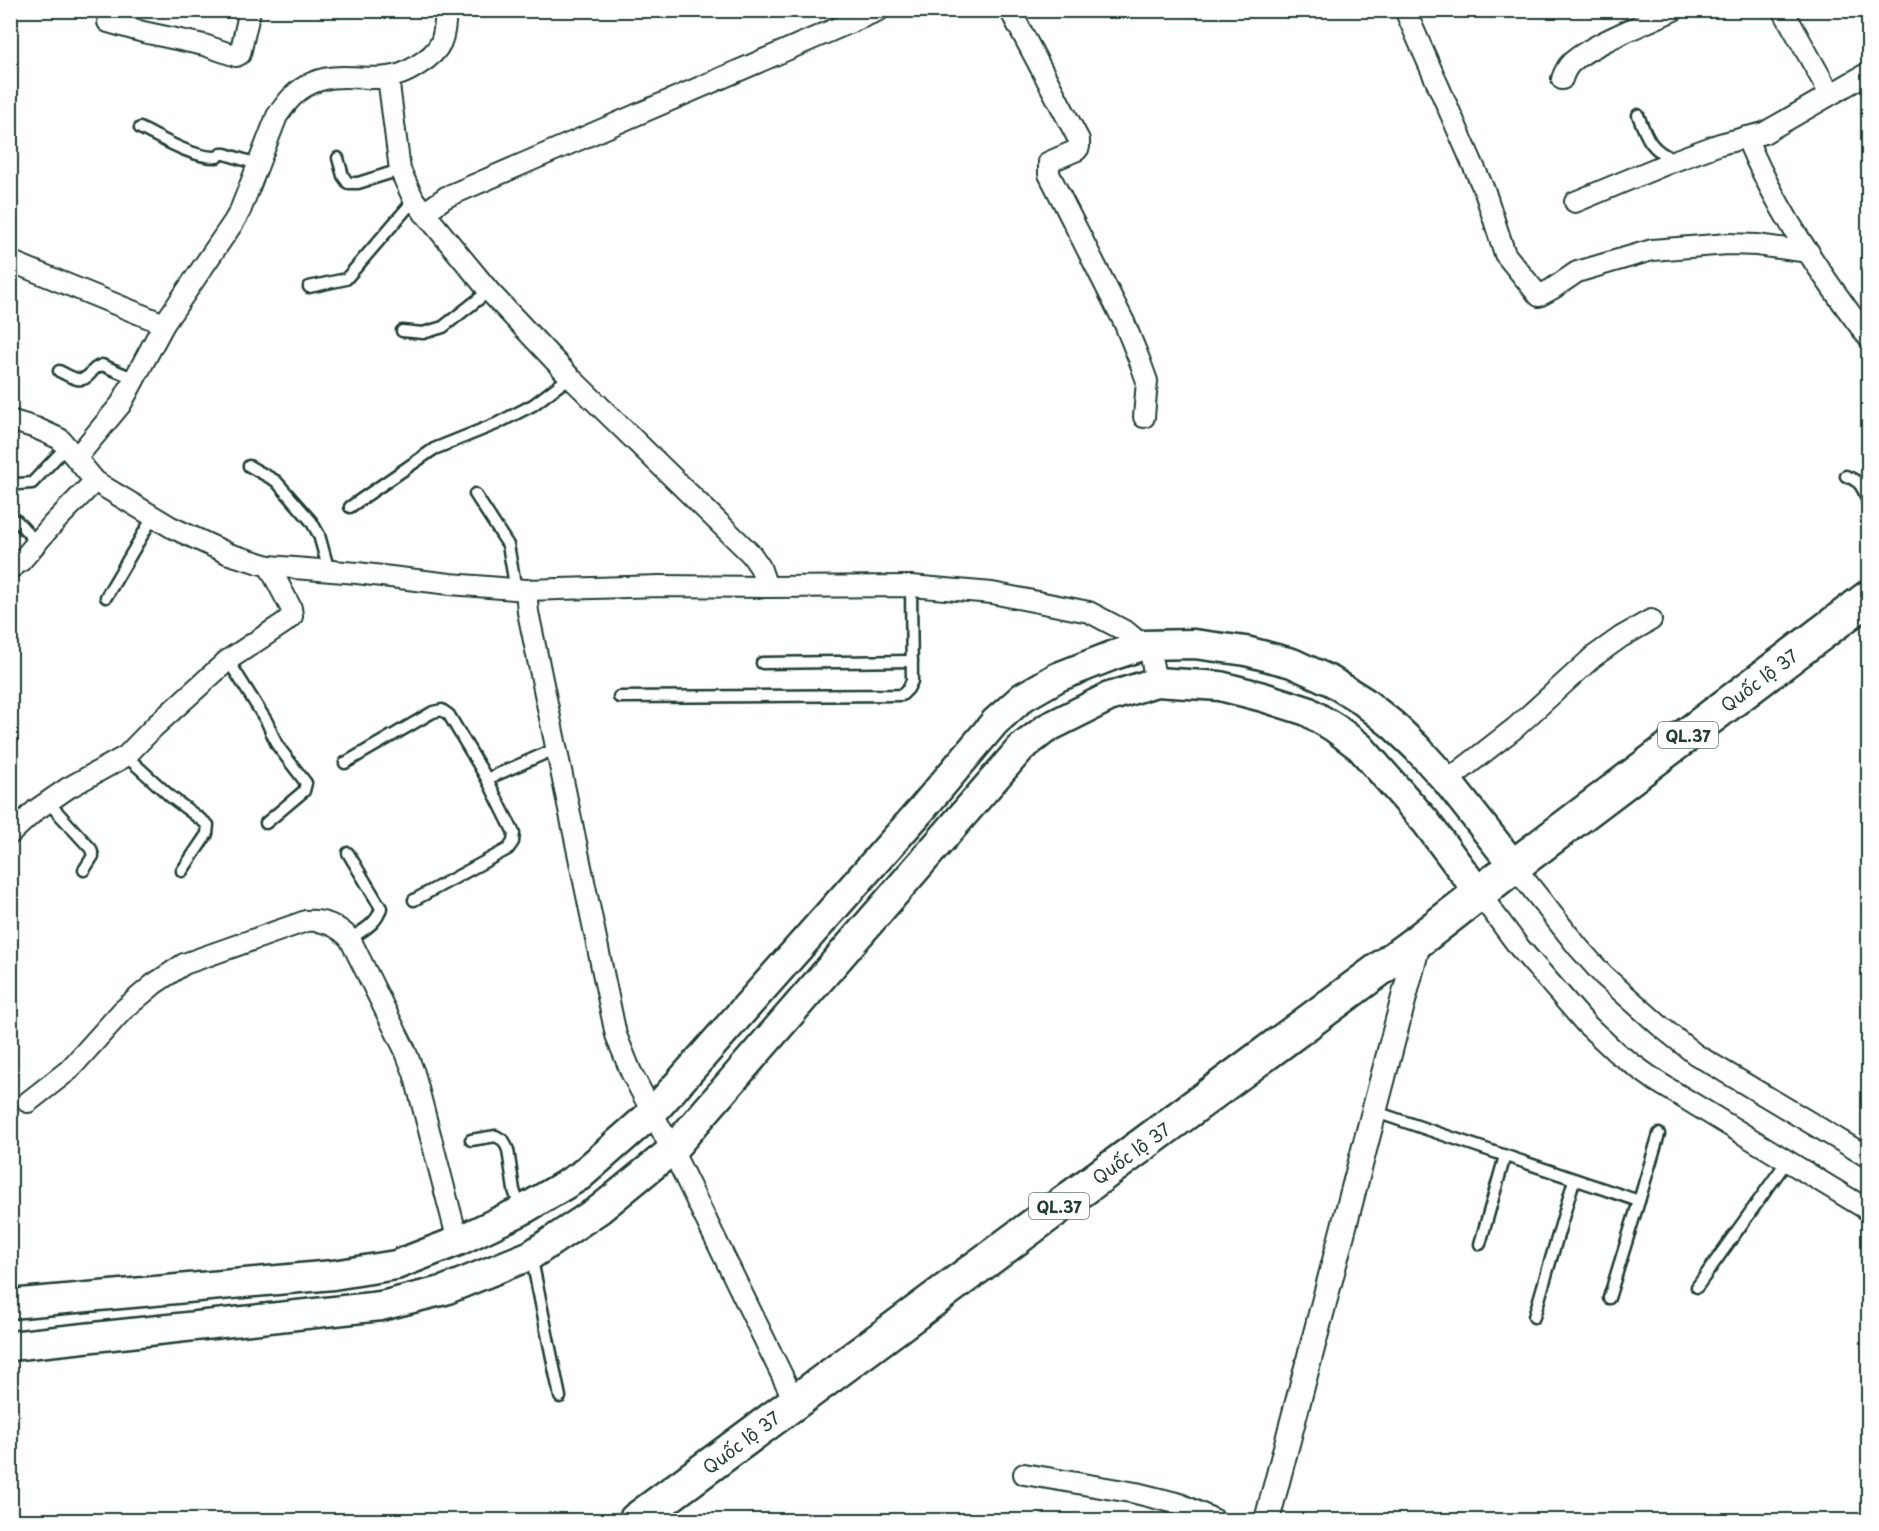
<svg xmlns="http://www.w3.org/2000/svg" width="1879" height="1531" viewBox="0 0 1879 1531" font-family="'Playpen Sans',sans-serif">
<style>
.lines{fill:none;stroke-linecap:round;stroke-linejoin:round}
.service-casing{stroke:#1f3d34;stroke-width:15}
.minor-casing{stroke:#1f3d34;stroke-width:24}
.tertiary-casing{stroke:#1f3d34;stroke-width:28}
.secondary-casing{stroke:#1f3d34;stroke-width:33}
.trunk-casing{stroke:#1f3d34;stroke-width:38}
.service{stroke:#fff;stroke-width:10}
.minor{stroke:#fff;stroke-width:20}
.tertiary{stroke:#fff;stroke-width:24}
.secondary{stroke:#fff;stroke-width:28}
.trunk{stroke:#fff;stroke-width:33}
.labels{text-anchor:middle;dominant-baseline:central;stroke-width:6;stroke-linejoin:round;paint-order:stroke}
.shield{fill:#fff;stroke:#627771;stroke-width:1.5}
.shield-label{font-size:16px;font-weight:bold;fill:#1f3d34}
.street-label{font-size:18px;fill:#1f3d34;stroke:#fff}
</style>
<rect width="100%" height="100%" fill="#fff"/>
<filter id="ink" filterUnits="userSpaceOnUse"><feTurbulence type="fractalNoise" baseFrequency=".0167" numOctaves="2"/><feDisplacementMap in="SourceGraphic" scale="12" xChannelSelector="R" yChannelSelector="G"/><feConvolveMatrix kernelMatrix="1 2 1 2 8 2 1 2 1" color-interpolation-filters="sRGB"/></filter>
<g filter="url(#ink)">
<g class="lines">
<defs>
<g id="service">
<path d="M1638,115C1647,139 1651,150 1675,160"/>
<path d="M140,128C161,138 193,158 217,157L221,154H225L257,164"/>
<polyline points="338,158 343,176 348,183 358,183 400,170"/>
<polyline points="309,287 346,279 414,200"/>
<polyline points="402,331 423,333 443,327 489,291"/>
<path d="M59,371C69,376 81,385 90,374C94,369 96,367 102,365L133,378"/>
<polyline points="249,466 276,481 311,521 319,535 329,571"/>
<path d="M1846,476C1861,481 1863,488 1868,502"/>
<polyline points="10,481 18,484 32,483 67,446"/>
<polyline points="475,494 508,545 516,590"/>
<polyline points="350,507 434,449 496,424 533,405 570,377"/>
<polyline points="10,519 17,521 37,543"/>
<polyline points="106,597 153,517"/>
<polyline points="228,660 267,722 277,745 306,783 304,791 266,823"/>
<polyline points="762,663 912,661"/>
<polyline points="619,697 902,695 908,689 912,681 911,586"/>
<polyline points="126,756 171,797 208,825 207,834 182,871"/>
<polyline points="345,763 433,712 442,710 449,715 487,779 514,833 513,842 508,849 414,900"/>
<polyline points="487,779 555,749"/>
<polyline points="48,802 91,849 93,856 84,870"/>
<path d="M348,853L381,908C377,924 363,930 350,939"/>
<polyline points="1373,1111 1639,1201 1659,1134"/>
<polyline points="471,1140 496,1136 504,1141 508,1150 514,1190 521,1211"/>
<polyline points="1480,1244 1505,1156"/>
<polyline points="531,1255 560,1397"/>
<polyline points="1697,1287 1787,1161"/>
<polyline points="1609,1298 1639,1201"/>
<polyline points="1534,1317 1574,1180"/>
</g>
<g id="minor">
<polyline points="1010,10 1079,140 1079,147 1077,150 1049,162 1049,174 1124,322 1139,359 1147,381 1144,417"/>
<polyline points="1405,10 1485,192 1505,254 1539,296 1552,289 1577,272 1652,250 1728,244 1757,245 1809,252"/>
<polyline points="1783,10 1830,94"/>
<polyline points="108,22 143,32 204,45 236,56 240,54 250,10"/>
<polyline points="388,77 400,170 414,200 489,291 570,377 751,554 760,567 767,587"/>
<path d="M1562,79C1564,73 1566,68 1571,63C1591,44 1647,23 1674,10"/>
<path d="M1746,137C1776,209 1821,275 1868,337"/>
<polyline points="1575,202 1671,162 1720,144 1764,133 1868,73"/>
<polyline points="424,213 446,197 879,10"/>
<polyline points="10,261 164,324"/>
<polyline points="10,420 36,428 60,439 95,481 106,488 171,527 229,554 269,566 357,573 450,584 526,590 528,612 616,1035 631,1072 672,1150 795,1402"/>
<path d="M77,457L121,404L164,324L233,223L240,211L277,116C285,105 293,93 306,86C337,68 369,84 398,75C405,73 412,69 418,65C444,49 444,38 446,10"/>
<polyline points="10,569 21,561 52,525 95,481"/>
<polyline points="526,590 660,586 767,587 911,586 992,593 1089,612 1127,632 1148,650 1151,657 1156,682"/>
<polyline points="1447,781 1515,728 1593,657 1621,637 1651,620"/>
<polyline points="10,834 36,810 68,788 126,756 155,726 228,660 284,623 292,616 291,608 269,566"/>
<polyline points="1514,866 1578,947 1603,975 1660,1026 1695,1054 1868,1157"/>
<polyline points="1479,893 1519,947 1586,1024 1617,1053 1656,1081 1868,1210"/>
<path d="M28,1102L69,1070L122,1011L154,984L184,964L306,921C322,919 339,926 350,939L405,1050L414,1073L458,1241"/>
<polyline points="1024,1474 1136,1493 1180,1504 1215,1520"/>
</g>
<polyline id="tertiary" points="1267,1520 1419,940"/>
<g id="secondary">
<polyline points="10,1304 333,1275 396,1265 458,1241 521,1211 580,1176 653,1112 921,810 995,722 1023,697 1058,677 1114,655 1144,645 1194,644 1246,651 1292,663 1331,681 1363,701 1393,725 1417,748 1447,781 1514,866"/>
<polyline points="10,1346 381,1306 445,1290 531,1255 600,1209 672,1150 1021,748 1047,728 1109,697 1156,682 1220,686 1263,697 1307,711 1335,728 1360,747 1426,822 1479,893"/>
</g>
<polyline id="trunk" points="636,1520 1419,940 1514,866 1868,598"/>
</defs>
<use href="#service" class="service-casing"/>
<use href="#minor" class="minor-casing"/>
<use href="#tertiary" class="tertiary-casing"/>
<use href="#secondary" class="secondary-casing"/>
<use href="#trunk" class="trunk-casing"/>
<use href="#service" class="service"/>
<use href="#minor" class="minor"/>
<use href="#tertiary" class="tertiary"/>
<use href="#secondary" class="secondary"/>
<use href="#trunk" class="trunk"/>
</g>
</g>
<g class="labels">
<g class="shield">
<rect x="1658" y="722" width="60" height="26" rx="4.5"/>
<rect x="1029" y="1193" width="60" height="26" rx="4.5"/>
</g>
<g class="shield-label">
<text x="1688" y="735">QL.37</text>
<text x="1059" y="1206">QL.37</text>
</g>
<g class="street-label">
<text transform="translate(1759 680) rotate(-37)">Quốc lộ 37</text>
<text transform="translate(1131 1153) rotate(-36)">Quốc lộ 37</text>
<text transform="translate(741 1442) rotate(-37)">Quốc lộ 37</text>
</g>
</g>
<rect width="1879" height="1531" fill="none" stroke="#fff" stroke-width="36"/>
<rect x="18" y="18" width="1843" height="1495" fill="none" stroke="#1f3d34" stroke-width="2" filter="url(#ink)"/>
</svg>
